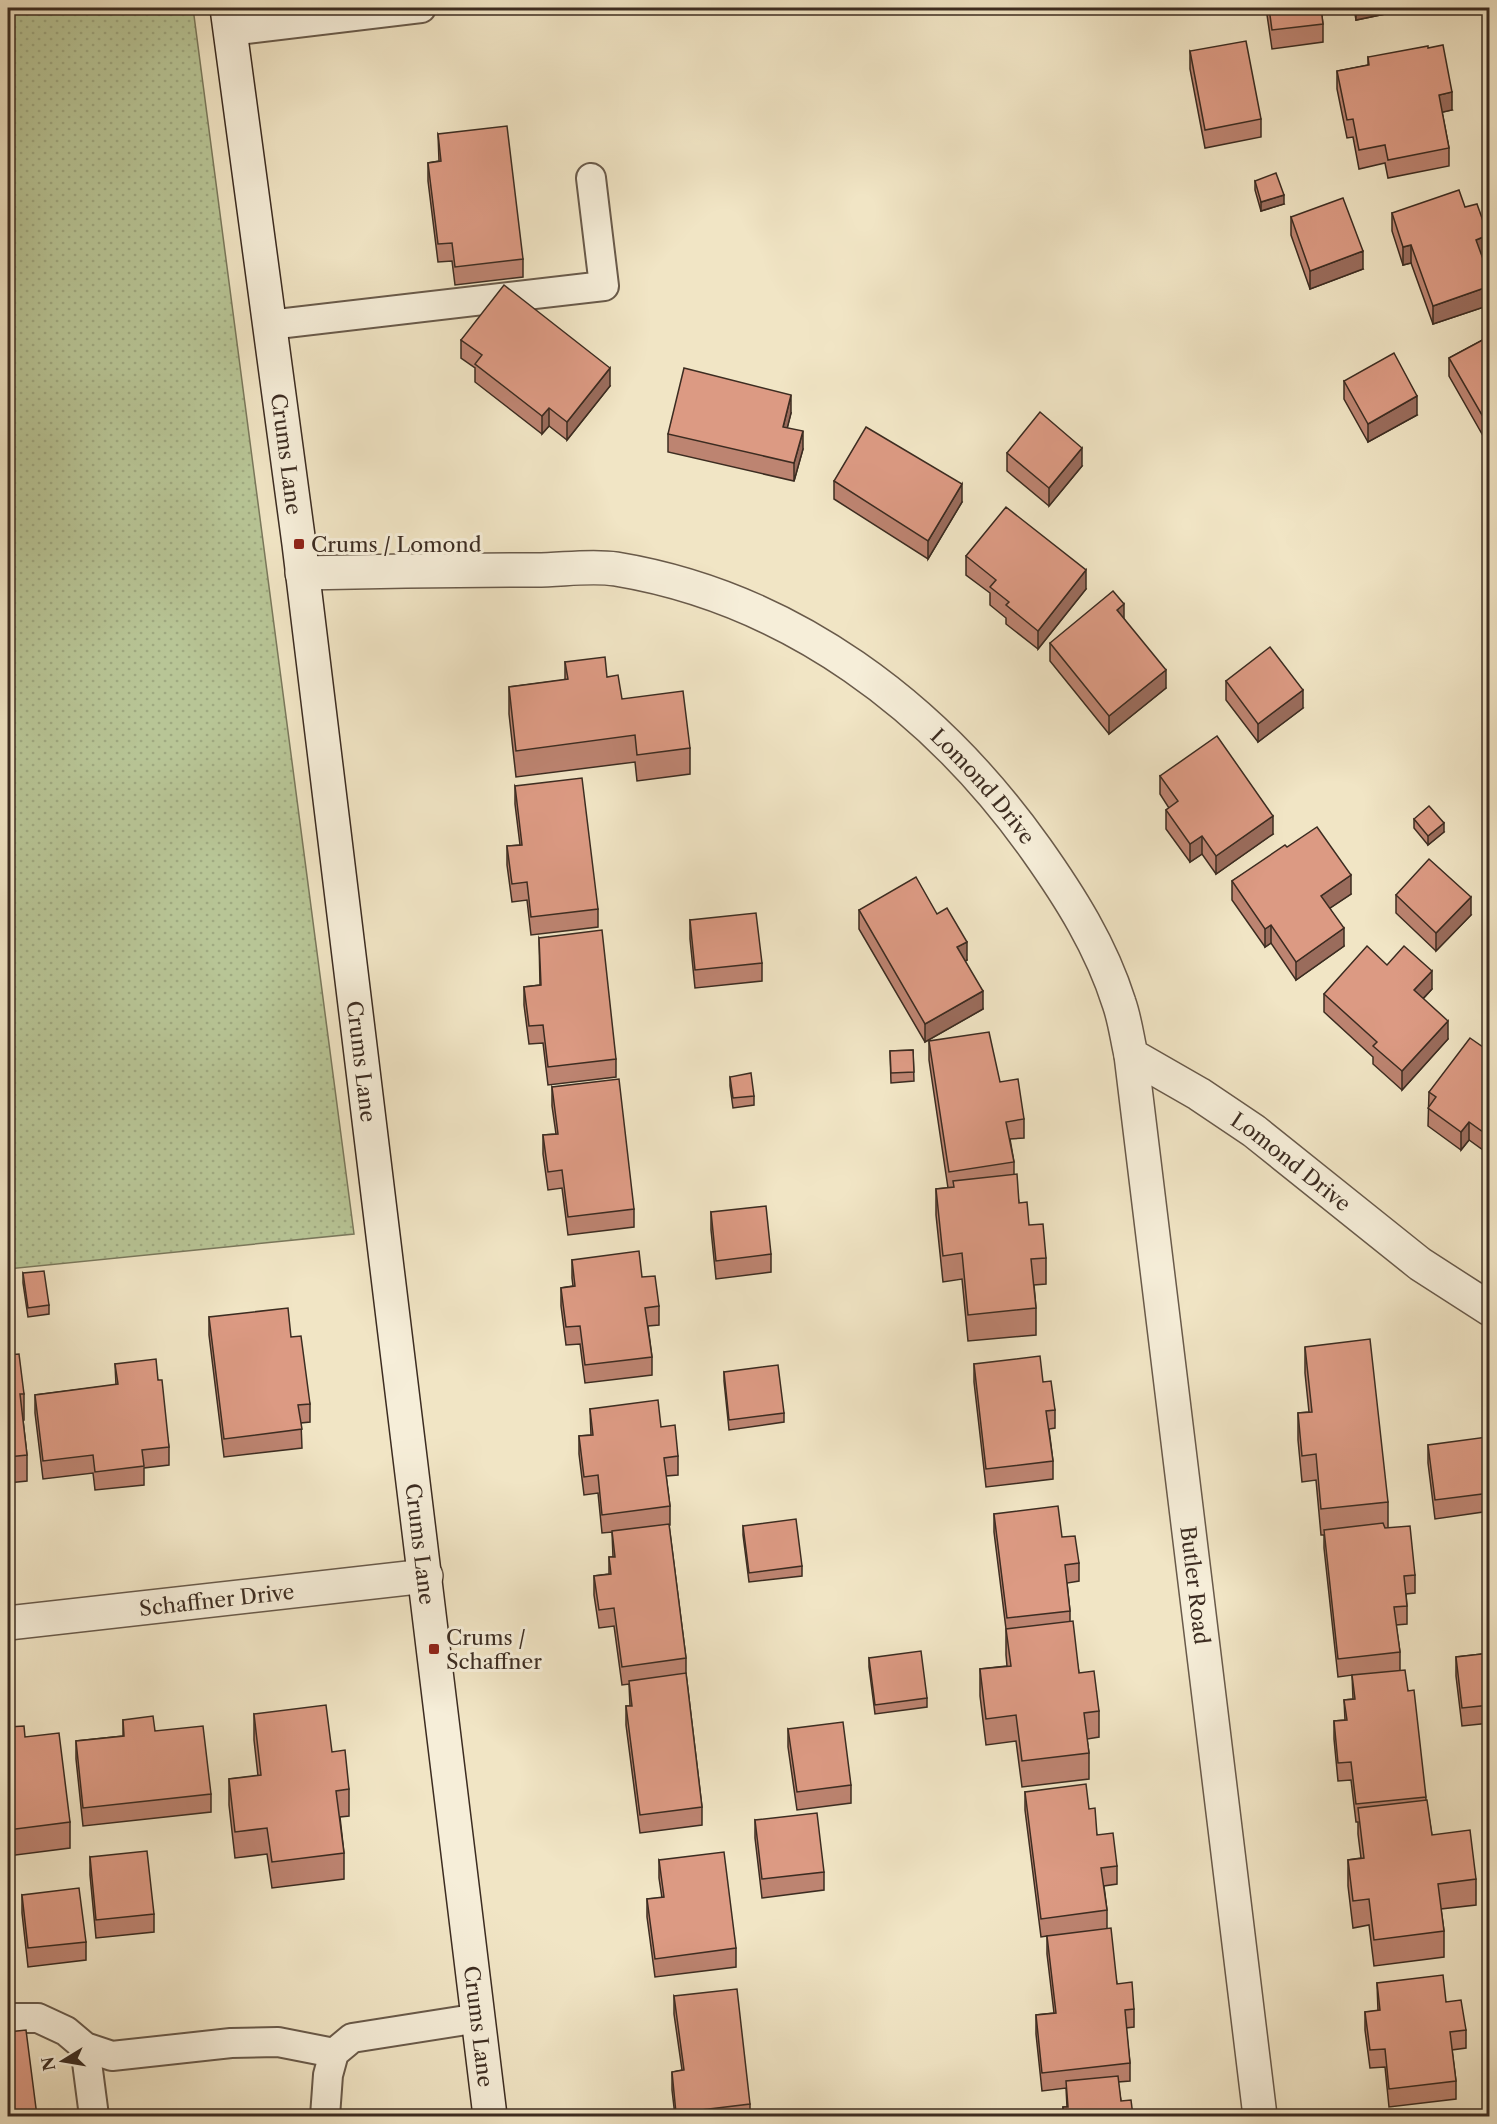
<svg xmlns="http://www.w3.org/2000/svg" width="1497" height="2124" viewBox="0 0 1497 2124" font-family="'Libre Caslon Text',serif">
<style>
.grass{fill:url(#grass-dots);stroke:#7a785c;stroke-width:1.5}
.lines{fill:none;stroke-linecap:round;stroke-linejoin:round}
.service-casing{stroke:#695a4a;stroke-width:32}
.minor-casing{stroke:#695a4a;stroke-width:36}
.secondary-casing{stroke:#3c2c21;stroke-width:36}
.service{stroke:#f6eed9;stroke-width:28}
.minor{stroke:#f6eed9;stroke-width:33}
.secondary{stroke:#f6eed9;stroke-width:33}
.wall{fill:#bd8471;stroke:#3c2c21;stroke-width:1.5}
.shaded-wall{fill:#9a6c5c;stroke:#3c2c21;stroke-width:1.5}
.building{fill:#dc9a83;stroke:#3c2c21;stroke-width:1.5}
.poi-dot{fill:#8f2418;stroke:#f6eed9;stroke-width:2}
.labels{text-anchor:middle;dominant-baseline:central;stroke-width:6;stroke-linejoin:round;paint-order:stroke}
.street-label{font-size:21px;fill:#3c2c21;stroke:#f6eed9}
.poi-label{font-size:21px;fill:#3c2c21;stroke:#f6eed9;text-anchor:start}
</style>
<defs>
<pattern id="grass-dots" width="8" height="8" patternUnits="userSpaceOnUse" patternTransform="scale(1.5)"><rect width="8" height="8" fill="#b8c596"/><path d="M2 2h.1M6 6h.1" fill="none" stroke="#9fa981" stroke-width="1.8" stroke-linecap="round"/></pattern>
</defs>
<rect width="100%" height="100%" fill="#f1e5c5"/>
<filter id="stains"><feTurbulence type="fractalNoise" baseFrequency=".00333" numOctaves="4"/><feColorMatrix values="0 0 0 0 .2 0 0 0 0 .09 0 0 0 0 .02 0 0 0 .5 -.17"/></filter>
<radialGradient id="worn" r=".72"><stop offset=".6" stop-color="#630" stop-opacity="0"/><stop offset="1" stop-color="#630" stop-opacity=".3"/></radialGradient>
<polygon class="grass" points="8,8 193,8 354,1234 8,1269"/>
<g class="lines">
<defs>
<g id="service">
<polyline points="230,31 421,8"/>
<polyline points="269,325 604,286 591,178"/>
<polyline points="8,2018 38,2018 66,2031 85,2047 112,2056 231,2043 278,2042 334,2053"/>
<polyline points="85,2047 94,2116"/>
<polyline points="325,2116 328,2075 334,2053 352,2038 479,2018"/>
</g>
<g id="minor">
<path id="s1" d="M302,573C380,571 458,570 536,570C562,570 591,565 616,569C791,598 935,707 1036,849C1070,897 1101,946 1119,1003C1125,1020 1127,1038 1131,1055L1199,1094L1254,1131L1420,1264L1490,1309"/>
<path id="s2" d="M1131,1055L1260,2116"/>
<path id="s3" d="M8,1623L426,1576"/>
</g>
<g id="secondary">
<path id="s4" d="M227,8L299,544L490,2116"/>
</g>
</defs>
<use href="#service" class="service-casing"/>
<use href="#minor" class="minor-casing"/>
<use href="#secondary" class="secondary-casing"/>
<use href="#service" class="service"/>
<use href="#minor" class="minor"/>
<use href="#secondary" class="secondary"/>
</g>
<g class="wall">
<polygon points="1266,8 1321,8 1323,24 1323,42 1272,49"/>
<polygon points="1354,8 1414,8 1356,20"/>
<polygon points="1190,51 1261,119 1261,137 1205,148 1190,69"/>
<polygon points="1368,57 1452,110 1442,112 1449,148 1449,166 1388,178 1385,163 1359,169 1353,137 1347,138 1337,89 1337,71 1368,65"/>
<polygon points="438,134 523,259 523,277 455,285 452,261 438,262 428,181 428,163 439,161"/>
<polygon points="1255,181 1284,204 1261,211 1255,190"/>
<polygon points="1465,207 1488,254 1482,256 1490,278 1490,305 1433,324 1411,263 1403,265 1392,231 1392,213"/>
<polygon points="1291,217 1363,269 1310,289 1291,235"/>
<polygon points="1490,336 1490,448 1449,376 1449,358"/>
<polygon points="461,340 610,386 567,440 549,426 542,434 475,382 475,368 461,358"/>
<polygon points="1344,381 1417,415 1368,442 1344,399"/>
<polygon points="791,413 787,428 803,449 794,481 668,452 668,434"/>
<polygon points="1007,453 1082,466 1049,506 1007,471"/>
<polygon points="834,481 962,502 928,559 834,499"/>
<polygon points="966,556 1086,589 1038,649 1006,624 1006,618 990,605 990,593 966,575"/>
<polygon points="1124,619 1166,688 1109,734 1050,661 1050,643"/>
<polygon points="565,662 607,677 622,699 690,748 690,774 637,781 635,762 516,777 509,714 509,687 565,680"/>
<polygon points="1226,681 1303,708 1258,742 1226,700"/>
<polygon points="1160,776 1273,834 1216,874 1202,854 1190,862 1166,829 1166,810 1169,808 1160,794"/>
<polygon points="515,786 598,909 598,927 531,935 527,900 512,902 507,865 507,846 520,845 515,804"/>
<polygon points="1414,819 1444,832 1428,845 1414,828"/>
<polygon points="1287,847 1351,894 1330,908 1344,946 1296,980 1271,943 1265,947 1232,900 1232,881"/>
<polygon points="1396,895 1471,915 1436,951 1396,913"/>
<polygon points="859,910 937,914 967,960 965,961 983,1009 925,1042 859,929"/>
<polygon points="690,920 762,963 762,981 695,988 690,939"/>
<polygon points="539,938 616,1059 616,1077 548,1085 543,1043 529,1044 524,1005 524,987 540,985"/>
<polygon points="1387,965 1432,989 1423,999 1448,1039 1402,1090 1373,1064 1373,1057 1324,1012 1324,994"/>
<polygon points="929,1041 1000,1082 1024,1119 1024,1138 1010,1139 1014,1162 1014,1174 1019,1203 1029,1225 1046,1258 1046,1284 1034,1285 1036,1308 1036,1335 968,1341 962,1279 943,1282 936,1215 936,1189 948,1188 929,1060"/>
<polygon points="913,1050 914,1081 891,1083 890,1051"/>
<polygon points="1490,1052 1490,1155 1469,1140 1461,1150 1428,1126 1429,1092"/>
<polygon points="730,1077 754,1096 754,1105 733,1108 730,1086"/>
<polygon points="552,1087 634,1209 634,1227 568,1235 562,1188 548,1190 543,1154 543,1135 556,1134 552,1106"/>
<polygon points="711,1212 771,1254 771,1272 716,1279 711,1230"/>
<polygon points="572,1260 642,1277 659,1306 659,1325 648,1326 652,1357 652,1375 585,1383 580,1344 566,1345 561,1306 561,1288 573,1286 572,1278"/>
<polygon points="23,1273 49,1305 49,1314 28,1317 23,1283"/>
<polygon points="209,1317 291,1337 310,1404 310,1422 301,1423 302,1448 224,1457 209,1335"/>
<polygon points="1305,1347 1388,1502 1388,1528 1415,1575 1415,1593 1406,1594 1407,1606 1407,1624 1396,1625 1400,1652 1400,1670 1408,1691 1432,1835 1476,1879 1476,1905 1441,1909 1444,1931 1444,1957 1374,1966 1369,1925 1353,1928 1348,1886 1348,1860 1361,1858 1358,1834 1358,1822 1356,1822 1351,1780 1338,1781 1334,1739 1334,1721 1345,1720 1344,1700 1353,1699 1352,1675 1338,1677 1324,1548 1324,1535 1321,1535 1316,1480 1302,1482 1298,1440 1298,1413 1309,1412 1305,1373"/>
<polygon points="8,1355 24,1394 24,1420 23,1420 27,1455 27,1481 8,1483"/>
<polygon points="115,1364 158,1380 169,1447 169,1465 144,1468 144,1485 95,1490 93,1473 43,1479 35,1413 35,1395 116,1385"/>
<polygon points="974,1364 1043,1382 1055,1410 1055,1428 1049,1429 1053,1461 1053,1479 986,1487 974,1382"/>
<polygon points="724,1372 784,1413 784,1422 729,1430 724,1381"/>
<polygon points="590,1409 661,1427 678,1456 678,1475 666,1476 670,1506 670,1525 669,1525 686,1658 686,1673 702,1807 702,1825 640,1833 626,1725 626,1706 630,1706 629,1684 622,1685 614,1626 599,1628 594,1595 594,1576 609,1574 609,1557 613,1557 612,1532 602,1533 598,1493 584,1495 579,1454 579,1436 591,1435"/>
<polygon points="1428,1445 1490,1459 1490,1511 1435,1519 1428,1463"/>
<polygon points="994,1514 1062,1537 1079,1563 1079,1581 1067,1583 1070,1611 1070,1621 1079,1673 1099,1711 1099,1737 1087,1739 1089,1753 1089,1779 1022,1787 1016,1741 986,1745 980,1696 980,1669 1007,1666 1006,1655 1006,1629 994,1532"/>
<polygon points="743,1526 802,1566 802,1576 749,1582 743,1535"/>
<polygon points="1490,1653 1490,1723 1462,1726 1456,1676 1456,1657"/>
<polygon points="869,1658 927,1698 927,1707 875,1714 869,1667"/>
<polygon points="254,1714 332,1752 349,1789 349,1816 340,1817 344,1853 344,1879 272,1888 267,1854 235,1858 229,1805 229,1779 258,1776 254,1740"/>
<polygon points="123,1720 155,1731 211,1794 211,1812 83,1826 76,1759 76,1741 123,1736"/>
<polygon points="8,1727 25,1737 70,1822 70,1848 8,1856"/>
<polygon points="788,1729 851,1785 851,1803 797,1810 788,1747"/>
<polygon points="1025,1792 1089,1809 1097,1835 1117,1866 1117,1884 1104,1886 1107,1910 1107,1928 1117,1984 1134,2009 1134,2027 1126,2028 1130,2063 1130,2081 1118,2082 1121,2101 1133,2116 1063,2116 1063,2107 1067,2107 1066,2088 1042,2091 1036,2034 1036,2015 1054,2013 1047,1954 1047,1936 1041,1937 1025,1810"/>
<polygon points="755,1820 824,1872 824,1890 762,1898 755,1838"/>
<polygon points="90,1857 154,1914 154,1932 96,1938 90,1875"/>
<polygon points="659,1860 736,1948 736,1967 655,1977 647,1917 647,1899 662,1898 659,1878"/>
<polygon points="22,1895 86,1942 86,1960 28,1967 22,1913"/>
<polygon points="1377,1983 1446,2002 1466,2030 1466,2048 1452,2050 1456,2081 1456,2099 1389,2107 1385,2067 1370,2068 1365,2030 1365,2012 1378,2011"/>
<polygon points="674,1996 750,2104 750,2116 675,2116 672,2090 672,2072 682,2070 674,2014"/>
</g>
<g class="shaded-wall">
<polygon points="1356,8 1414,8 1356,20"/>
<polygon points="1452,92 1452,110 1439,113 1439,95"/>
<polygon points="1284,195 1284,204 1261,211 1261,202"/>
<polygon points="1488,235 1488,254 1476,258 1476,240"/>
<polygon points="1411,245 1411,263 1403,265 1403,247"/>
<polygon points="1363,251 1363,269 1310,289 1310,271"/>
<polygon points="1490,286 1490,305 1433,324 1433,306"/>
<polygon points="610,368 610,386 567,440 567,422"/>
<polygon points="791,395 791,413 783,445 783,427"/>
<polygon points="1417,396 1417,415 1368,442 1368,424"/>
<polygon points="549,408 549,426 542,434 542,416"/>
<polygon points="803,431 803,449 794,481 794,463"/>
<polygon points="1082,448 1082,466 1049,506 1049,488"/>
<polygon points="962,484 962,502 928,559 928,541"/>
<polygon points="1086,570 1086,589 1038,649 1038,631"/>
<polygon points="1124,604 1124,622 1117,610"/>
<polygon points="1166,670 1166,688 1109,734 1109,716"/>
<polygon points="1303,690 1303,708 1258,742 1258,724"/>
<polygon points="1273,816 1273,834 1216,874 1216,856"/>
<polygon points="1444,823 1444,832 1428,845 1428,836"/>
<polygon points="1202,836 1202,854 1190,862 1190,844"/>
<polygon points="1351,875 1351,894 1321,914 1321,896"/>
<polygon points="1471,897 1471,915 1436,951 1436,933"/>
<polygon points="1271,925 1271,943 1265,947 1265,929"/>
<polygon points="1344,928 1344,946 1296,980 1296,962"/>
<polygon points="967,942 967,960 957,966 957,947"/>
<polygon points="1432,971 1432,989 1414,1008 1414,990"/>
<polygon points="983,991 983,1009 925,1042 925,1024"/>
<polygon points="1448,1021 1448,1039 1402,1090 1402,1071"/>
<polygon points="1469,1122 1469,1140 1461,1150 1461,1132"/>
</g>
<g class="building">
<polygon points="1269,8 1321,8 1323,24 1272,30"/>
<polygon points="1246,41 1261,119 1205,130 1190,51"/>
<polygon points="1443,45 1452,92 1439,95 1449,148 1388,160 1385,145 1359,150 1353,119 1347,120 1337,71 1369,65 1368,57 1428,46 1428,48"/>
<polygon points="507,126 523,259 455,267 452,243 438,244 428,163 441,161 438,134"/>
<polygon points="1276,173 1284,195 1261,202 1255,181"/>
<polygon points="1459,190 1465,207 1477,204 1488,235 1476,240 1490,278 1490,286 1433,306 1411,245 1403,247 1392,213"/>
<polygon points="1343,198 1363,251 1310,271 1291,217"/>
<polygon points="504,285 610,368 567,422 549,408 542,416 475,364 482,355 461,340"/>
<polygon points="1490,336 1490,429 1449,358"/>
<polygon points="1394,353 1417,396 1368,424 1344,381"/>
<polygon points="684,368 791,395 783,427 803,431 794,463 668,434"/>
<polygon points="1040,412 1082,448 1049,488 1007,453"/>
<polygon points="866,427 962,484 928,541 834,481"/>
<polygon points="1006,507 1086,570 1038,631 1006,605 1009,602 990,587 996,580 966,556"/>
<polygon points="1113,591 1124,604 1117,610 1166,670 1109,716 1050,643"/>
<polygon points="1270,647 1303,690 1258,724 1226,681"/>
<polygon points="605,657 607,677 618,675 622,699 683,691 690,748 637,755 635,735 516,751 509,687 568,679 565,662"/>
<polygon points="1217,736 1273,816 1216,856 1202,836 1190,844 1166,810 1178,801 1160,776"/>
<polygon points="582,778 598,909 531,917 527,882 512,884 507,846 522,845 515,786"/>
<polygon points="1429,806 1444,823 1428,836 1414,819"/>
<polygon points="1317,827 1351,875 1321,896 1344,928 1296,962 1271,925 1265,929 1232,881 1285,845 1287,847"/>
<polygon points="1429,859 1471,897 1436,933 1396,895"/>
<polygon points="916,877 937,914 947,908 967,942 957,947 983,991 925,1024 859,910"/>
<polygon points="756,913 762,963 695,970 690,920"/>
<polygon points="602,930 616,1059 548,1067 543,1025 529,1026 524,987 541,985 539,938"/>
<polygon points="1367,946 1387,965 1404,946 1432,971 1414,990 1448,1021 1402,1071 1373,1046 1377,1042 1324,994"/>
<polygon points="989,1032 1000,1082 1018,1079 1024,1119 1006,1122 1014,1162 949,1172 929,1041"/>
<polygon points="1470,1038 1490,1052 1490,1137 1469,1122 1461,1132 1428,1108 1436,1097 1429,1092"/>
<polygon points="913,1050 914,1072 891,1073 890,1051"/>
<polygon points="751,1073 754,1096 733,1098 730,1077"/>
<polygon points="619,1079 634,1209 568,1217 562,1170 548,1172 543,1135 558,1134 552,1087"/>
<polygon points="1017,1174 1019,1203 1027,1202 1029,1225 1043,1224 1046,1258 1031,1259 1036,1308 968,1315 962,1253 943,1256 936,1189 954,1187 953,1181"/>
<polygon points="766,1206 771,1254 716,1261 711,1212"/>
<polygon points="639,1251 642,1277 655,1276 659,1306 645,1308 652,1357 585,1365 580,1326 566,1327 561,1288 575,1286 572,1260"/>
<polygon points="44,1271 49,1305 28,1308 23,1273"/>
<polygon points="288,1308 291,1337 301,1336 310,1404 298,1405 302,1429 224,1439 209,1317"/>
<polygon points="1370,1339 1388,1502 1321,1509 1316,1454 1302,1456 1298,1413 1312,1412 1305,1347"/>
<polygon points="19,1354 24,1394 20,1394 27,1455 8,1457 8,1355"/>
<polygon points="1040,1356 1043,1382 1051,1381 1055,1410 1046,1411 1053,1461 986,1469 974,1364"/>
<polygon points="156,1359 158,1380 162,1380 169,1447 142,1450 144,1466 95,1472 93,1455 43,1461 35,1395 118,1384 115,1364"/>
<polygon points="778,1365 784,1413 729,1420 724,1372"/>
<polygon points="658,1400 661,1427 675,1425 678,1456 664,1458 670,1506 602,1515 598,1475 584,1477 579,1436 593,1435 590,1409"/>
<polygon points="1487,1437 1490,1459 1490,1493 1435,1500 1428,1445"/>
<polygon points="1058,1506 1062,1537 1075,1536 1079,1563 1065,1565 1070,1611 1007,1618 994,1514"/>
<polygon points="796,1519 802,1566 749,1573 743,1526"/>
<polygon points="1383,1523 1385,1528 1410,1526 1415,1575 1404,1576 1407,1606 1394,1607 1400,1652 1338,1659 1324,1530"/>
<polygon points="669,1524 686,1658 622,1667 614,1608 599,1610 594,1576 611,1574 609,1557 615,1557 612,1531"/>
<polygon points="1073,1621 1079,1673 1094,1671 1099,1711 1084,1713 1089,1753 1022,1761 1016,1715 986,1719 980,1669 1011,1666 1006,1629"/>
<polygon points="921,1651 927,1698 875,1705 869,1658"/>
<polygon points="1490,1653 1490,1705 1462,1708 1456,1657"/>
<polygon points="1405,1670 1408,1691 1414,1690 1426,1797 1356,1804 1351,1762 1338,1763 1334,1721 1347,1720 1344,1700 1355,1699 1352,1675"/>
<polygon points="686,1673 702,1807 640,1815 626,1706 632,1706 629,1681"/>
<polygon points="326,1705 332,1752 345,1750 349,1789 336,1791 344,1853 272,1862 267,1828 235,1832 229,1779 261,1775 254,1714"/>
<polygon points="153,1716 155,1731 203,1726 211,1794 83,1808 76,1741 124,1736 123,1720"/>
<polygon points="843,1722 851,1785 797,1792 788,1729"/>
<polygon points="24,1726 25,1737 59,1733 70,1822 8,1830 8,1727"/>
<polygon points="1086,1784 1089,1809 1095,1808 1097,1835 1113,1833 1117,1866 1101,1868 1107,1910 1041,1919 1025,1792"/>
<polygon points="1427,1800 1432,1835 1470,1830 1476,1879 1438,1884 1444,1931 1374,1940 1369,1899 1353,1901 1348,1860 1364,1858 1358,1808"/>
<polygon points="817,1813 824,1872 762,1879 755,1820"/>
<polygon points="147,1851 154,1914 96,1920 90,1857"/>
<polygon points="724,1852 736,1948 655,1959 647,1899 664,1897 659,1860"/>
<polygon points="79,1888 86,1942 28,1948 22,1895"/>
<polygon points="1111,1928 1117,1984 1132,1982 1134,2009 1125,2010 1130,2063 1042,2073 1036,2015 1056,2013 1047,1936"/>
<polygon points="1443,1975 1446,2002 1461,2000 1466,2030 1450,2032 1456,2081 1389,2089 1385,2049 1370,2050 1365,2012 1380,2010 1377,1983"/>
<polygon points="737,1989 750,2104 676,2113 672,2072 684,2070 674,1996"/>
<polygon points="26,2030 37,2116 8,2116 8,2032"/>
<polygon points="1118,2076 1121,2101 1131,2100 1133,2116 1064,2116 1063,2107 1068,2107 1066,2081"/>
</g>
<g class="poi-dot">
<rect x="293" y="538" width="12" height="12" rx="3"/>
<rect x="428" y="1643" width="12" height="12" rx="3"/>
</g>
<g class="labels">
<g class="street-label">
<text stroke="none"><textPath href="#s4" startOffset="450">Crums Lane</textPath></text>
<text stroke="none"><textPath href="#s1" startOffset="750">Lomond Drive</textPath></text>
<text stroke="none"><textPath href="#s4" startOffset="1062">Crums Lane</textPath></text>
<text stroke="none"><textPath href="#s1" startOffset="1254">Lomond Drive</textPath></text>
<text stroke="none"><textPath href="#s4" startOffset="1548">Crums Lane</textPath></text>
<text stroke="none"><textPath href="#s2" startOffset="534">Butler Road</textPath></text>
<text stroke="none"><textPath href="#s3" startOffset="210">Schaffner Drive</textPath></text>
<text stroke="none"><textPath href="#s4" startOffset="2034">Crums Lane</textPath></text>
</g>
<g class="poi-label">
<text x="311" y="544">Crums / Lomond</text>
<text x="446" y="1637">Crums /<tspan x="446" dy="24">Schaffner</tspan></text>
</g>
</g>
<rect width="1497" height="2124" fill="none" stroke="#f1e5c5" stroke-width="30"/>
<rect x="9" y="9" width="1479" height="2106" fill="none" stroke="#3c2c21" stroke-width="3"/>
<rect x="15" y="15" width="1467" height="2094" fill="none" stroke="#3c2c21" stroke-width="1.5"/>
<g transform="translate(63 2061) rotate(259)" stroke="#f6eed9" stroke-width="4.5" paint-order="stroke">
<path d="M0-4.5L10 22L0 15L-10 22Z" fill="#3c2c21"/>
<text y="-9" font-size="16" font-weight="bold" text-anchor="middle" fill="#3c2c21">N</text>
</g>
<rect width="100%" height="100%" filter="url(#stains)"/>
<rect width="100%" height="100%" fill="url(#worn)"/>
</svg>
